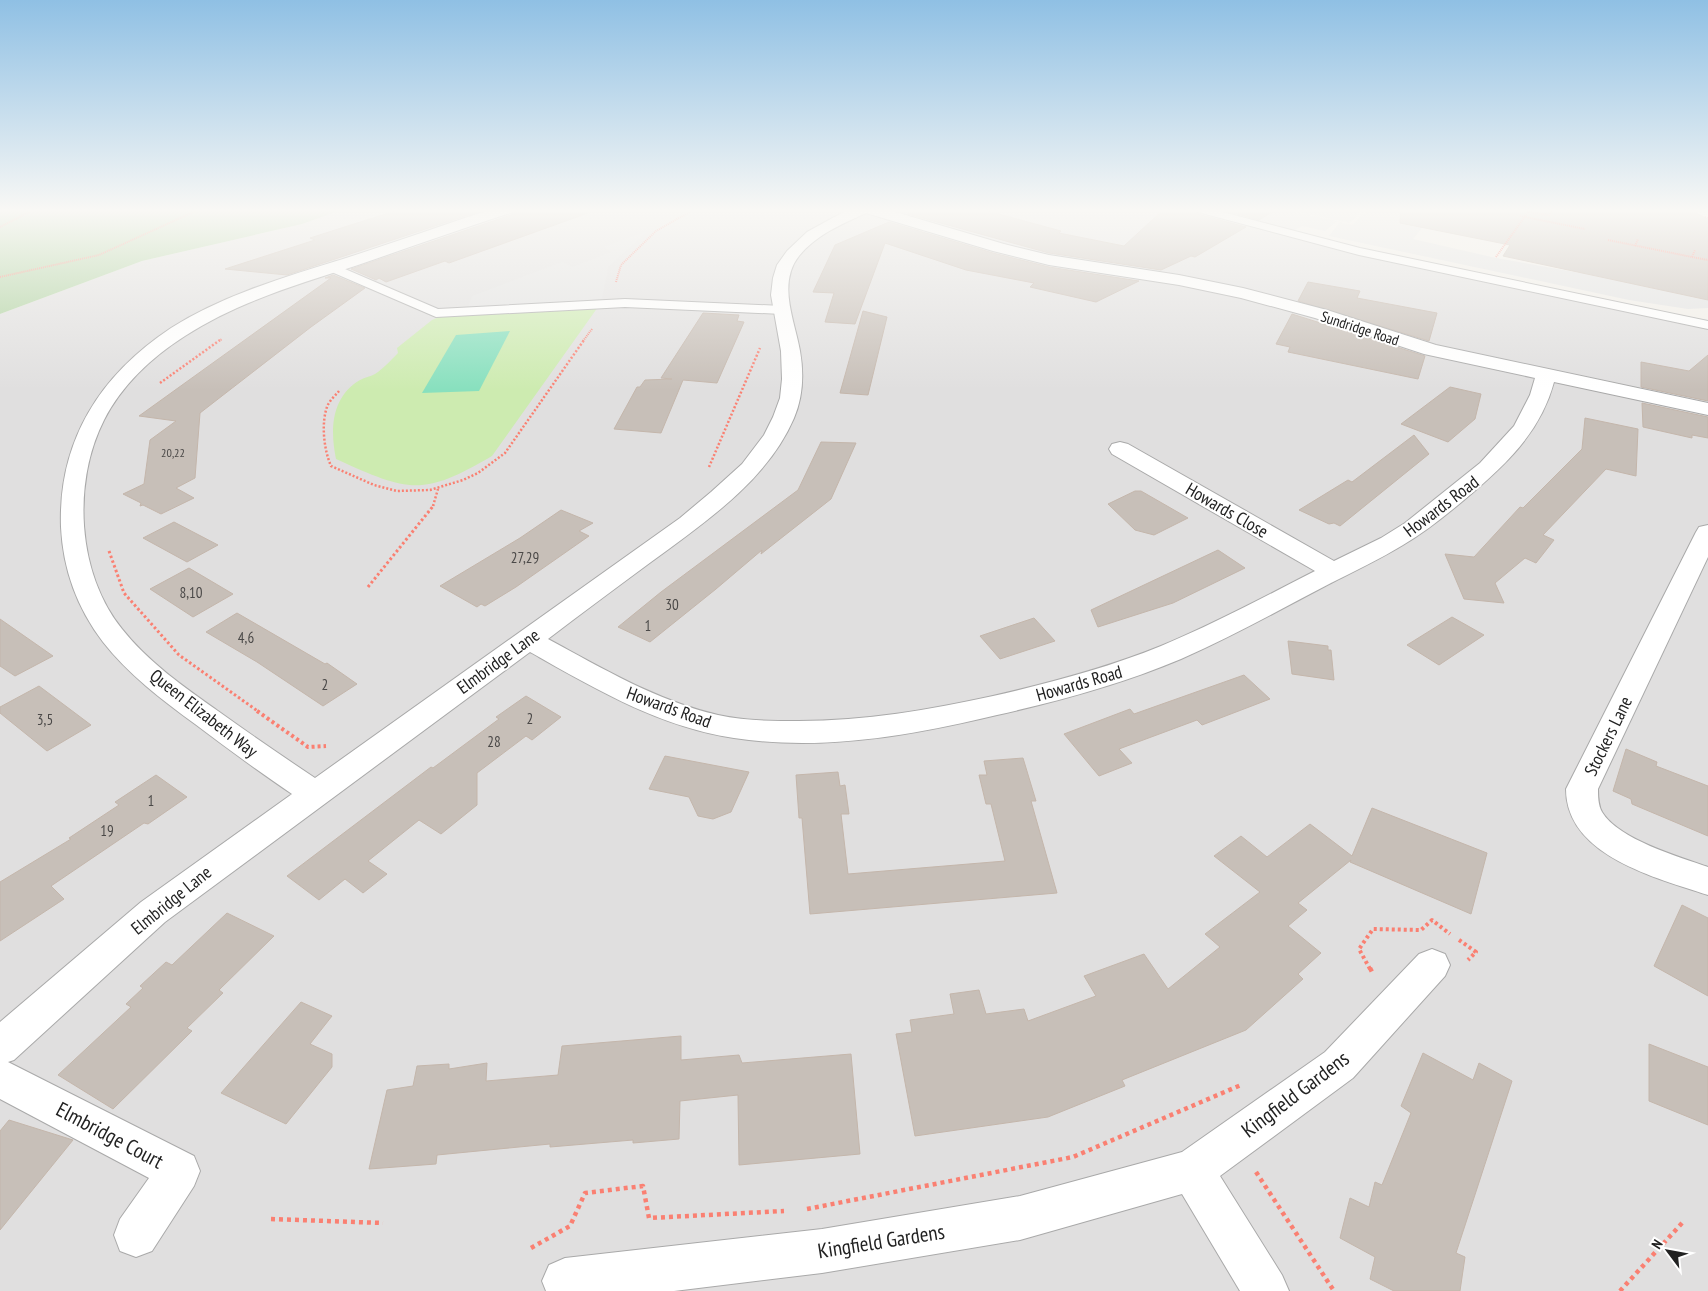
<svg xmlns="http://www.w3.org/2000/svg" width="1708" height="1291" viewBox="0 0 1708 1291" font-family="'PT Sans Narrow',sans-serif">
<style>
.residential{fill:#e0dfdf}
.grass{fill:#cdebb0}
.forest{fill:#add19e}
.pitch{fill:#88e0be}
.parking{fill:#e2e2e2}
.building{fill:#c7bfb8;stroke:#c4b6ab}
.lines{fill:none;stroke-linecap:round;stroke-linejoin:round}
.service-casing{stroke:#a9a9a9;stroke-width:2}
.minor-casing{stroke:#a9a9a9;stroke-width:2}
.path-far4{stroke:#fa8072;stroke-width:2;stroke-dasharray:1 1;stroke-linecap:butt}
.path-far3{stroke:#fa8072;stroke-width:2.5;stroke-dasharray:2 2;stroke-linecap:butt}
.path-far2{stroke:#fa8072;stroke-width:3;stroke-dasharray:2.5 2.5;stroke-linecap:butt}
.path-far1{stroke:#fa8072;stroke-width:4;stroke-dasharray:3 3;stroke-linecap:butt}
.path{stroke:#fa8072;stroke-width:4.5;stroke-dasharray:4 4;stroke-linecap:butt}
.service{fill:#fff;fill-rule:evenodd}
.minor{fill:#fff;fill-rule:evenodd}
.labels{text-anchor:middle;dominant-baseline:central;stroke-width:4;stroke-linejoin:round;paint-order:stroke}
.far-number-label{font-size:12px;fill:#4b4948}
.far-street-label{font-size:15px;fill:#222;stroke:#fff}
.number-label{font-size:15px;fill:#4b4948}
.street-label{font-size:18px;fill:#222;stroke:#fff}
.near-street-label{font-size:21px;fill:#222;stroke:#fff}
</style>
<rect width="100%" height="100%" fill="#f2efe9"/>
<polygon class="residential" points="344,209 1208,209 1328,241 1636,307 1708,320 1708,1291 0,1291 0,314 142,261 302,224"/>
<path class="grass" d="M598,307L492,456C422,497 409,492 336,459C330,430 331,397 360,380C365,377 370,377 375,374C383,369 391,360 398,353L397,348L432,320L439,317Z"/>
<polygon class="forest" points="0,209 344,209 302,224 142,261 0,314"/>
<polygon class="pitch" points="510,331 479,391 422,393 456,335"/>
<g class="parking">
<polygon points="1207,209 1280,209 1337,221 1325,231 1302,226 1292,232"/>
<polygon points="1285,209 1363,209 1350,223"/>
<polygon points="1368,209 1438,209 1413,239 1496,258 1580,273 1581,271 1591,275 1708,300 1708,308 1688,309 1629,300 1329,236 1340,222 1352,225"/>
<polygon points="648,231 608,267 602,299 468,308 472,296 562,262 572,267 612,252 603,247"/>
</g>
<g class="building">
<polygon points="401,209 486,209 287,275 225,269 315,240 310,238"/>
<polygon points="517,209 587,209 588,213 449,263 445,261 386,282 379,278 376,280 351,269 514,214"/>
<polygon points="919,209 980,209 1061,231 1059,233 1124,246 1164,209 1191,209 1194,213 1246,227 1195,257 1191,256 1161,270 1049,253 908,214"/>
<polygon points="1219,209 1277,209 1259,220"/>
<polygon points="1401,209 1688,209 1708,219 1708,300 1503,256 1510,245 1400,223"/>
<polygon points="889,222 993,253 1049,267 1139,281 1096,302 1030,287 1034,283 966,270 885,243 855,324 825,322 834,293 813,292 835,245"/>
<polygon points="333,275 365,288 311,327 200,413 195,478 176,488 194,498 161,514 143,505 140,506 141,503 123,494 144,484 150,440 176,421 139,416 331,278 325,278"/>
<polygon points="1308,282 1360,291 1357,298 1437,313 1429,341 1298,301"/>
<polygon points="863,311 887,317 868,395 840,393"/>
<polygon points="703,313 739,315 737,321 744,322 717,383 683,380 661,433 614,429 637,387 640,387 645,380 672,379 661,378"/>
<polygon points="1292,314 1425,356 1418,379 1288,352 1290,347 1276,344"/>
<polygon points="1708,355 1708,401 1641,387 1641,362 1689,371"/>
<polygon points="1450,387 1481,394 1475,419 1448,442 1401,424"/>
<polygon points="1642,403 1708,417 1708,438 1692,435 1692,438 1643,427"/>
<polygon points="1585,418 1638,429 1636,476 1606,469 1543,535 1554,540 1536,563 1525,558 1495,583 1504,603 1464,599 1445,554 1474,557 1520,507 1523,508 1582,449"/>
<polygon points="1414,435 1429,454 1340,526 1334,523 1329,524 1299,510 1348,480 1352,482"/>
<polygon points="821,442 856,443 831,499 761,554 762,550 716,589 650,642 618,627 661,592 798,490"/>
<polygon points="1135,491 1141,491 1188,518 1154,535 1135,530 1108,504"/>
<polygon points="561,510 593,523 579,531 589,536 516,587 485,606 481,604 477,607 440,586 520,538"/>
<polygon points="174,522 218,545 187,562 143,538"/>
<polygon points="1218,550 1245,568 1173,603 1098,627 1091,610"/>
<polygon points="189,568 233,594 193,617 150,589"/>
<polygon points="237,613 325,664 327,663 357,684 323,706 257,662 206,632"/>
<polygon points="1452,617 1484,635 1439,665 1407,645"/>
<polygon points="1034,618 1055,641 1000,659 980,636"/>
<polygon points="0,619 53,656 15,676 0,666"/>
<polygon points="1288,641 1328,646 1328,650 1331,650 1334,680 1292,674"/>
<polygon points="1244,675 1270,699 1202,725 1197,720 1119,749 1132,763 1099,776 1064,734 1130,709 1134,714"/>
<polygon points="39,686 91,725 47,751 0,713 0,707"/>
<polygon points="526,696 561,717 532,740 526,736 477,773 477,805 441,834 419,820 368,861 387,874 363,893 345,879 319,900 287,876 431,767 433,768 499,719 496,717"/>
<polygon points="1626,749 1657,762 1656,766 1708,786 1708,836 1632,804 1631,799 1613,791"/>
<polygon points="665,756 749,772 731,812 713,819 698,816 689,797 649,789"/>
<polygon points="1023,758 1036,801 1031,801 1057,893 810,914 802,818 799,818 796,775 838,772 840,786 845,785 849,814 841,814 848,874 1005,861 991,804 986,804 979,775 987,775 984,761"/>
<polygon points="156,775 187,797 148,824 144,823 51,886 64,899 0,941 0,882 71,839 69,838 119,805 115,802"/>
<polygon points="1372,808 1487,853 1471,914 1350,862 1351,860 1298,903 1307,910 1288,926 1321,953 1298,974 1303,979 1246,1030 1122,1080 1125,1086 1048,1117 915,1136 896,1034 912,1032 910,1020 954,1014 950,994 979,990 986,1014 1024,1009 1028,1021 1096,996 1084,976 1144,954 1168,989 1220,947 1205,934 1260,892 1214,856 1241,836 1267,857 1310,824 1352,856"/>
<polygon points="1682,905 1708,918 1708,996 1654,966"/>
<polygon points="227,913 274,936 219,990 223,993 187,1028 192,1031 113,1109 58,1075 131,1007 126,1004 143,988 140,986 166,962 172,965"/>
<polygon points="301,1002 332,1016 310,1044 332,1054 332,1067 286,1124 221,1093"/>
<polygon points="681,1036 681,1060 739,1055 742,1063 851,1054 860,1154 739,1165 738,1095 680,1101 679,1139 633,1143 633,1140 550,1147 550,1144 437,1155 436,1164 369,1169 387,1090 413,1086 417,1066 449,1064 449,1069 487,1063 486,1081 558,1075 562,1046"/>
<polygon points="1649,1044 1708,1067 1708,1125 1649,1101"/>
<polygon points="1423,1053 1473,1080 1479,1063 1512,1081 1456,1253 1465,1257 1460,1291 1394,1291 1370,1279 1375,1257 1340,1238 1350,1198 1369,1207 1375,1182 1382,1185 1411,1113 1401,1106"/>
<polygon points="9,1120 73,1140 0,1230 0,1131"/>
</g>
<g class="lines">
<defs>
<g id="service">
<polygon points="1193,209 1211,209 1360,248 1708,321 1708,329 1359,255 1194,211"/>
<polygon points="331,263 438,309 625,299 782,306 789,310 782,314 625,307 436,317 327,270 325,267"/>
</g>
<g id="minor">
<path d="M492,209H515L513,212C461,229 410,247 358,265C299,284 237,302 185,336C152,357 122,385 104,420C72,483 77,573 122,629C148,662 184,687 218,711C250,734 282,756 315,778L680,518L711,492L742,464L764,435L773,417L780,398L782,379L781,351L771,295L773,278L777,265L787,251L807,232L849,209H885L1004,244L1049,255L1179,275L1243,288L1327,310L1436,345L1708,403V415L1554,382C1540,434 1504,466 1464,500C1445,516 1425,532 1403,545C1380,559 1355,571 1331,583C1281,609 1232,637 1181,659C1122,684 1059,701 997,715C917,734 832,750 749,740C668,732 599,691 530,652L165,922L14,1060L8,1062L194,1156L200,1171L194,1186L152,1251L136,1257L120,1251L114,1235L120,1219L149,1178L0,1099V1022L141,902L292,794C259,772 227,748 195,724C162,700 128,674 103,642C77,608 63,569 61,527C58,441 100,375 171,328C223,295 285,277 343,259C393,243 443,225 492,209ZM866,213L993,251L1049,265L1179,285L1241,298L1315,318L1424,354L1535,378L1530,395L1514,426L1480,463L1405,523L1381,538L1334,561L1128,444L1120,442L1112,444L1109,449L1112,454L1315,571C1264,597 1214,624 1161,646C1107,668 1050,683 993,696C929,710 865,721 799,721C773,721 745,721 718,715C657,701 602,668 548,639C582,613 617,587 651,562C704,523 767,481 794,418C803,397 804,374 800,351C795,321 777,284 799,256C816,235 842,224 866,213Z"/>
<path d="M1708,525V557L1598,789C1598,796 1598,805 1602,812C1618,839 1679,857 1708,867V895C1657,878 1566,856 1566,789L1696,532L1699,527Z"/>
<polygon points="1432,949 1445,954 1450,965 1445,976 1353,1078 1220,1176 1282,1275 1289,1291 1240,1291 1182,1194 1020,1240 822,1273 674,1291 546,1291 542,1281 549,1265 565,1258 822,1229 1020,1196 1182,1152 1325,1052 1419,954"/>
</g>
</defs>
<use href="#service" class="service-casing"/>
<use href="#minor" class="minor-casing"/>
<g class="path-far4">
<polyline points="1520,216 1585,229"/>
<polyline points="1705,217 1708,218"/>
<polyline points="0,227 35,209"/>
<polyline points="1608,240 1692,257 1695,250"/>
<polyline points="1635,246 1638,239"/>
<polyline points="1496,257 1528,212 1549,215 1554,209"/>
<polyline points="1692,257 1708,260"/>
<polyline points="0,277 99,255 200,209"/>
<polyline points="616,282 621,265 656,231 695,209"/>
<polyline points="219,341 222,339"/>
<polyline points="583,341 592,329"/>
</g>
<g class="path-far3">
<polyline points="160,383 220,340"/>
<path d="M339,391C335,396 329,401 327,407C321,424 324,450 331,466L374,485L397,491L430,490L463,480L478,473L505,453L584,340"/>
<polyline points="709,467 760,348"/>
<polyline points="433,506 438,489"/>
</g>
<g class="path-far2">
<polyline points="109,551 124,593 179,655 259,712"/>
<polyline points="368,587 434,505"/>
</g>
<g class="path-far1">
<polyline points="257,711 308,747 326,746"/>
<polyline points="1459,940 1476,952 1468,960"/>
<polyline points="1370,969 1359,949 1373,929 1421,930 1432,920 1450,934"/>
</g>
<g class="path">
<polyline points="1370,968 1373,974"/>
<polyline points="1256,1172 1334,1291"/>
<polyline points="807,1209 1073,1157 1241,1085"/>
<polyline points="271,1219 383,1223"/>
<polyline points="531,1248 570,1226 585,1193 643,1186 649,1218 784,1211"/>
<polyline points="1620,1291 1683,1222"/>
</g>
<use href="#service" class="service"/>
<use href="#minor" class="minor"/>
</g>
<linearGradient id="sky" x2="0" y2="1"><stop stop-color="#8fc0e4"/><stop offset="0.54" stop-color="#f9f8f5"/><stop offset="1" stop-color="#f9f8f5" stop-opacity="0"/></linearGradient>
<rect width="1708" height="390" fill="url(#sky)"/>
<g class="labels">
<g class="far-number-label">
<text x="173" y="452">20,22</text>
</g>
<g class="far-street-label">
<text transform="translate(1360 328) rotate(18)">Sundridge Road</text>
</g>
<g class="number-label">
<text x="525" y="557">27,29</text>
<text x="191" y="592">8,10</text>
<text x="672" y="604">30</text>
<text x="648" y="625">1</text>
<text x="246" y="637">4,6</text>
<text x="325" y="684">2</text>
<text x="530" y="718">2</text>
<text x="45" y="719">3,5</text>
<text x="494" y="741">28</text>
<text x="151" y="800">1</text>
<text x="107" y="830">19</text>
</g>
<g class="street-label">
<text transform="translate(1441 506) rotate(-37)">Howards Road</text>
<text transform="translate(1227 510) rotate(30)">Howards Close</text>
<text transform="translate(498 661) rotate(-36)">Elmbridge Lane</text>
<text transform="translate(1079 683) rotate(-16)">Howards Road</text>
<text transform="translate(669 707) rotate(20)">Howards Road</text>
<text transform="translate(204 713) rotate(38)">Queen Elizabeth Way</text>
<text transform="translate(1608 736) rotate(-64)">Stockers Lane</text>
<text transform="translate(171 900) rotate(-39)">Elmbridge Lane</text>
</g>
<g class="near-street-label">
<text transform="translate(1295 1094) rotate(-37)">Kingfield Gardens</text>
<text transform="translate(110 1135) rotate(28)">Elmbridge Court</text>
<text transform="translate(881 1241) rotate(-9)">Kingfield Gardens</text>
</g>
</g>
<g transform="translate(1668 1251) rotate(302)" stroke="#ffffff" stroke-width="4" paint-order="stroke">
<path d="M0-4L9 19L0 12L-9 19Z" fill="#222222"/>
<text y="-8" font-size="14" font-weight="bold" text-anchor="middle" fill="#222222">N</text>
</g>
</svg>
